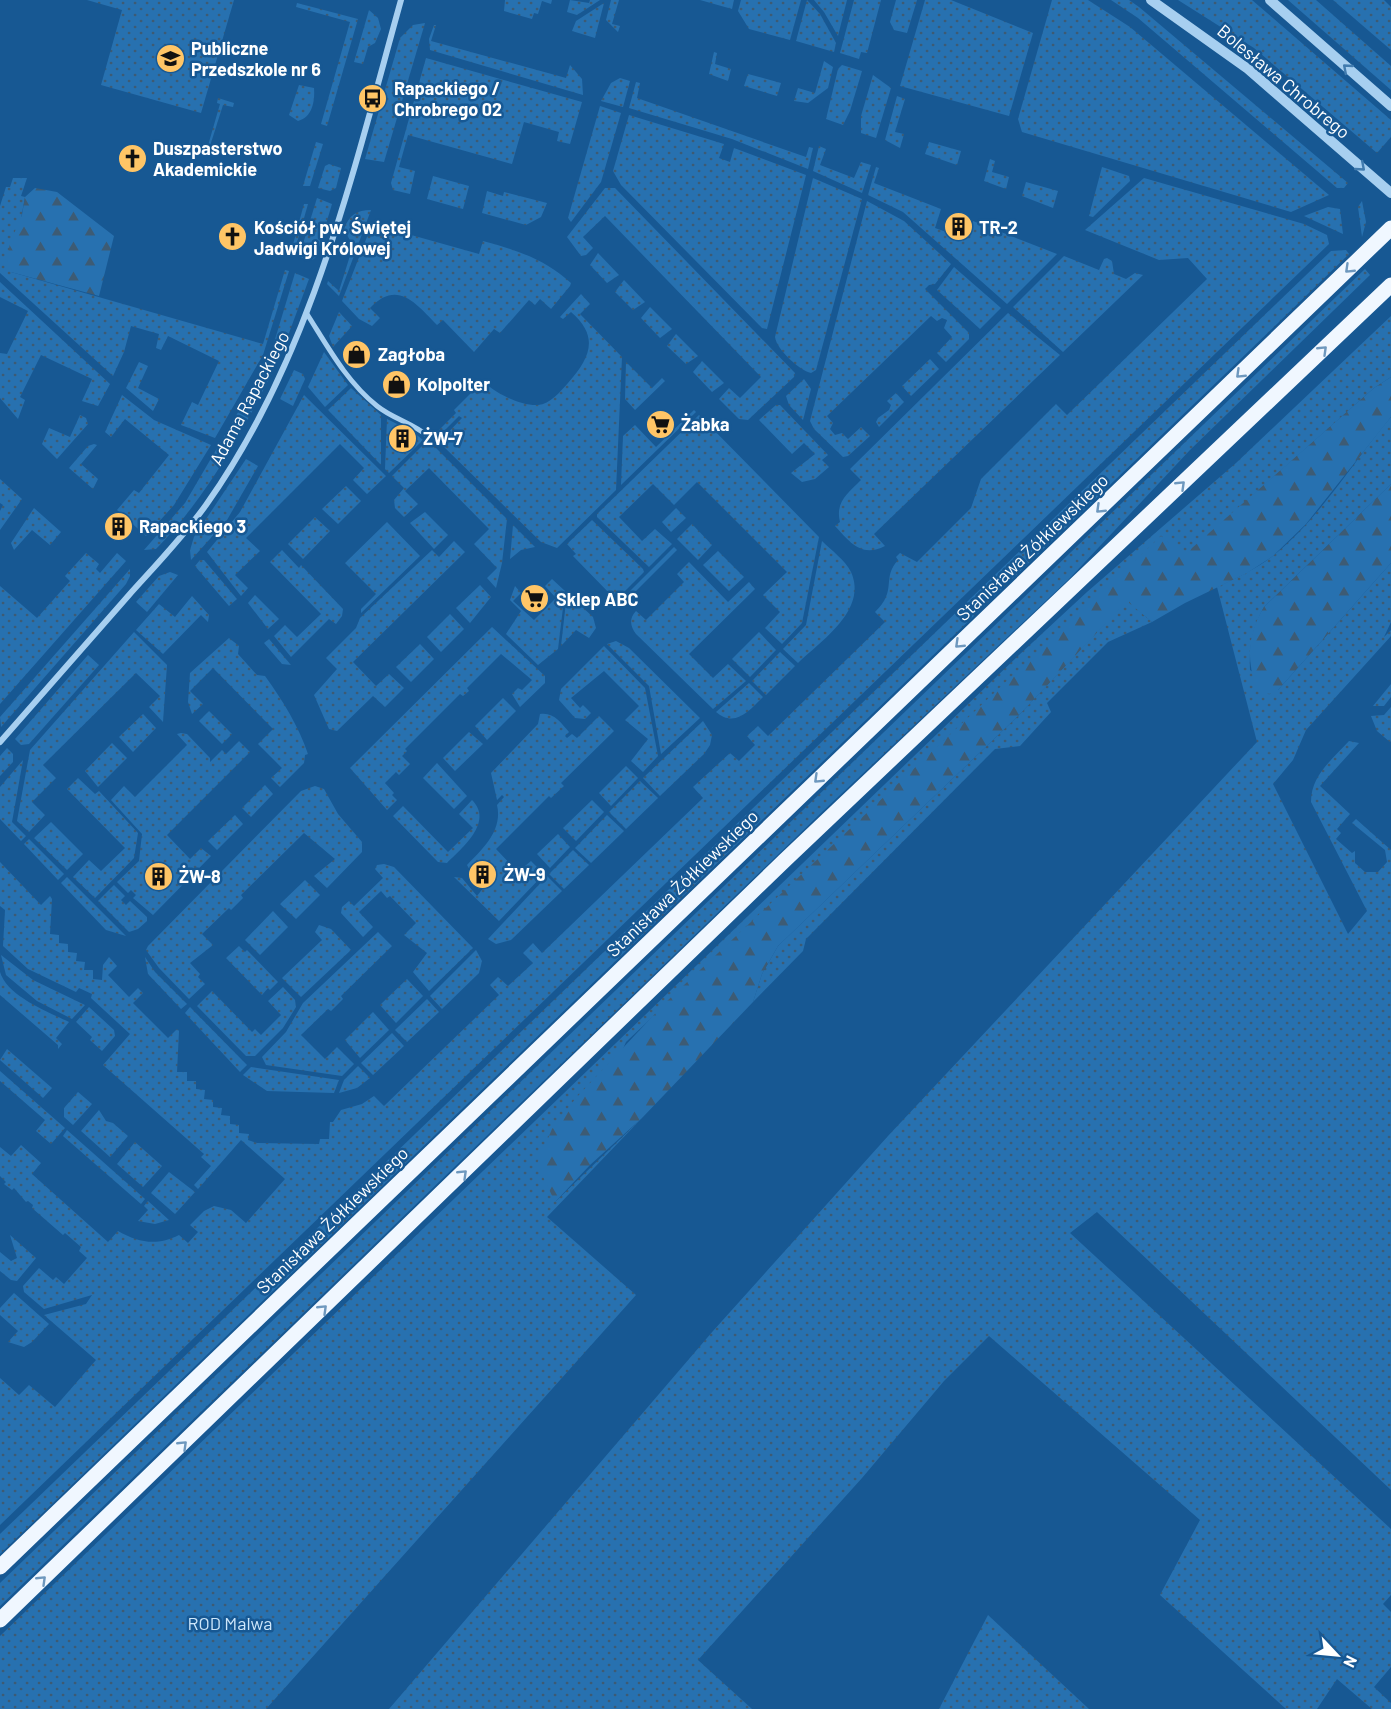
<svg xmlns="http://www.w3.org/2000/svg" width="1391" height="1709" viewBox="0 0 1391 1709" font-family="Barlow,sans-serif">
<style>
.green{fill:url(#green-dots)}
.forest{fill:url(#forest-firs)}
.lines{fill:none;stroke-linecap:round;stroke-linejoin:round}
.pedestrian{stroke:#a7cff0;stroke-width:5}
.minor{stroke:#a7cff0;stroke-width:6}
.tertiary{stroke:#a7cff0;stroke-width:10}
.primary{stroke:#f0f7ff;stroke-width:15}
.oneway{stroke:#427caf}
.oneway2{stroke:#6e98be}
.labels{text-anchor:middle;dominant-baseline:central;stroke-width:5;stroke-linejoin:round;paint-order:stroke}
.poi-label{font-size:18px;font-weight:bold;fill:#fff;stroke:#175893;text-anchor:start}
.street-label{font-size:18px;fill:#fff;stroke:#175893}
.park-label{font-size:18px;fill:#cee7fb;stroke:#175893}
</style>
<defs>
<pattern id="green-dots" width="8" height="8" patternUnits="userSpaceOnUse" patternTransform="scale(1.5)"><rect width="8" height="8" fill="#2771b0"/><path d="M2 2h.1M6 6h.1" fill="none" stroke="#3d5b74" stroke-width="1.8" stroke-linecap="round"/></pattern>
<pattern id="forest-firs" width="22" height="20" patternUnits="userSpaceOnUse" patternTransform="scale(1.5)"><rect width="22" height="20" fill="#2771b0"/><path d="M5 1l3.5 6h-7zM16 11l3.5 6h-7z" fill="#3d5b74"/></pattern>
</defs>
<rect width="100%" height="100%" fill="#175893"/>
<g class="green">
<polygon points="87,0 234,0 201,113 101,85 122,10"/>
<polygon points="505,0 552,0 551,4 542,1 538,14 534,13 532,19 504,11"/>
<polygon points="570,0 589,3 590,0 600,0 577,15 567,12"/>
<polygon points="611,0 619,0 612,24 620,26 618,32 606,20"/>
<polygon points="700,0 734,0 732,9"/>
<polygon points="741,0 801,0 790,40 749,29 738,11"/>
<polygon points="807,0 820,14 836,43 834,52 796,41"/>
<polygon points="814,0 847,0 838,36 824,12"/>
<polygon points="854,0 881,0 867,53 861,52 859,59 840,53"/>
<polygon points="896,0 917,0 907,33 894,30 890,22"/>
<polygon points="925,0 951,0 1033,33 1009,116 900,86"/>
<polygon points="1052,0 1088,0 1130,27 1329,195 1291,212 1022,132 1018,119"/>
<polygon points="1111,0 1129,0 1139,7 1348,183 1344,188 1337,188 1138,18"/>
<polygon points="1178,0 1252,0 1391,120 1391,137 1377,153 1254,48"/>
<polygon points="1288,0 1316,0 1391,66 1391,90"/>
<polygon points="1333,0 1384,0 1391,7 1391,50"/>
<polygon points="297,3 358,19 327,126 321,124 350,22 296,7"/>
<polygon points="604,3 595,38 572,31 576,21"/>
<polygon points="369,10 378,18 381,29 375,43 368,47 363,64 354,62"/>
<polygon points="425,23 384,162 365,159 400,38 413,25"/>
<polygon points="434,25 436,25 431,41 566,78 570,65 582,79 583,95 430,50 429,39"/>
<polygon points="714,52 717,53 715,64 731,69 728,81 709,74"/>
<polygon points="426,58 582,102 570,144 557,141 559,132 524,122 512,164 408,135 399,167 415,171 410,194 393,190 391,183"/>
<polygon points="824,61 833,67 828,88 808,103 794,101 798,88 815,93"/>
<polygon points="842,65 862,71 850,111 843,125 826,119 838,69"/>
<polygon points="748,74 781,83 777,96 744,86"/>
<polygon points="873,75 891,88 876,138 861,133 861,116"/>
<polygon points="620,78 630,81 623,107 601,101 611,83"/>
<polygon points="636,82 640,83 637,98 806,157 809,147 813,148 808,169 732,139 629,108"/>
<path d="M299,85L314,88C315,102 312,117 298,121L289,115Z"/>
<polygon points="897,96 905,99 895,132 904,134 900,148 885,140"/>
<polygon points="218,98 234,103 233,107 223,105 210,146 225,151 225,154 207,149 220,104 217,103"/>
<polygon points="600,106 621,113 601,182 571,222 568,218"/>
<polygon points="629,115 724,144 719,158 730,162 734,148 806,175 767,329 762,328 621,185 613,171"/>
<polygon points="316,142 323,144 310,186 303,186"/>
<polygon points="929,142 961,151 957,165 925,154"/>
<polygon points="819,146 826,149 820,165 854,178 861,162 871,165 862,193 813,171"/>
<polygon points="990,159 995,161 992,172 1009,177 1006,189 984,181"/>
<polygon points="329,164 341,168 336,188 330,191 318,188 325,166"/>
<polygon points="876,167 879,168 874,183 941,209 935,228 966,239 973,221 1057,254 1007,304 903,212 868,195"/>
<polygon points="1102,167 1129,176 1130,181 1093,217 1089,216"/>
<polygon points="433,176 469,186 463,209 427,199"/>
<polygon points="13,178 27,178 21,196 25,197 11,272 263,344 285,270 289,271 263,355 215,438 181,425 192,402 198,405 219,361 168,336 161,350 156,348 159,334 131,326 124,352 113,376 0,273 0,206 6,187 10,187"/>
<path d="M813,178L862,199L816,370L811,373C799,370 777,350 775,337Z"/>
<path d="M1144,178L1304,224L1327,235L1329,244L0,1525V1378L19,1395L29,1385L55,1407L96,1360L44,1315L86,1304L92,1295L44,1309L24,1292L23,1286L39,1268L53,1280L56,1277L64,1284L87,1258L79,1251L81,1247L65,1233L63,1235L32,1208L33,1205L28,1201L26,1202L14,1188L12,1190L4,1184L6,1182L0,1176V1147L11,1156L21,1145L41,1163L32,1174L108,1242L118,1231C139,1243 157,1246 179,1235L188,1243L198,1232L190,1225L204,1211L214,1206L231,1210L246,1223L285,1179L241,1140L198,1189L194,1185L211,1166L201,1157L204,1154L103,1065L130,1034L91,998L92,994L79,988L76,992L28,969L3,946L5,910L0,906V862L41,905L50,896L52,899L50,934L59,935V943L68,944V952L77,953L76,961L85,962L84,970H93V979L102,980L103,965L109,957L117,966L108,975L129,997L138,988L143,993L133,1003L168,1038L177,1029L179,1031L177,1072H187V1081H196V1089L205,1090L204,1099L213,1100V1107L222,1108L221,1115L230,1116V1124L239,1125V1133L249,1134L248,1140L257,1143L319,1144L320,1139H329L330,1122H333L341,1110L362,1104L374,1096L384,1106L499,995L490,985L498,977L508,986L533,963L523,953L533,943L542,953L703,798L693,787L730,753L739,761L755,745L747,736L758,726L768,736L885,622L875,612C898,590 881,579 898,560L896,557L900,553L917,562L971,508L981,479L1056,404L1067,415L1207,279L1188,258L1159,260L1085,230Z"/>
<polygon points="1026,182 1058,191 1053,208 1022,196"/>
<polygon points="605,188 615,188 795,373 794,377 748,420 739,419 719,399 729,388 740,398 761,377 605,216 583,237 593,248 586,255 581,256 567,237"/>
<polygon points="487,191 503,196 504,192 547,203 541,217 526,225 482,213"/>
<polygon points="317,198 332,204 316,257 312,260 299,257"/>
<polygon points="867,201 904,221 951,264 935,284 929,285 925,289 969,333 969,339 946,362 937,353 952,337 944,328 947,320 942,318 937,321 931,316 827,416 833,423 830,429 835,435 842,433 848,439 861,427 870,436 848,456 843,457 814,429 810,421"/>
<polygon points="1362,201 1366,222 1362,237 1358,207"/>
<polygon points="304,204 308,204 294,253 291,252"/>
<polygon points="1328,207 1340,209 1343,234 1304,216"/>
<path d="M371,210L339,296L327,284L328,281L339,291L353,246L344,229C349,215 357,210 371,210Z"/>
<path d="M372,224L479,254L483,241C516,250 545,259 571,283L570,286L551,309L540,299L535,305L529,300L500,333L494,329L474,352L443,320L437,325C416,303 397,279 370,308L380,318L372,326L359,319L342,301Z"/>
<polygon points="1346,250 1349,254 1279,322 0,1554 0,1534 1331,251"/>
<polygon points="598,253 619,275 607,283 590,265"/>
<polygon points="1064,256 1099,270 1104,259 1107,258 1112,261 1114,274 1126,279 1135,273 1143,275 1063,352 1013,307"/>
<polygon points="954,267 1001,308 980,329 937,290"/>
<polygon points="1365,269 1370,275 1190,450 1069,579 822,812 0,1606 0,1583"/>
<polygon points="295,273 309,279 282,352 273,346"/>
<polygon points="624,280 645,302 633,310 615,292"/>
<polygon points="0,282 110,384 98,406 82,401 92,379 41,355 20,397 25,400 18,419 0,398 0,353 7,354 28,311 0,297"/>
<path d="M581,294L590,304L580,314L622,357L616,490L557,548L541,542L441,444V440L462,418L459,416L438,437L434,435L456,413L454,410L483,381C495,393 520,406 538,405C550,404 560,392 568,383C590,358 600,337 571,312L563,319L560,317Z"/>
<polygon points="650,307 672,329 660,338 641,318"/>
<polygon points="339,312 352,326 333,347 329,336"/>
<path d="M1008,313L1060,355L874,534L885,546C861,558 850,542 835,526L840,522C835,502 848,493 861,480L850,469Z"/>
<polygon points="1391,316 1391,377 1374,388 1184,556 1161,537 626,1042 555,1202 642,1118 547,1217 636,1295 266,1709 0,1709 0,1636 1019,655 1087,592 1236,463"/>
<polygon points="676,334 698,356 686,364 667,346"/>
<polygon points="324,352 348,385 325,407 308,387"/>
<polygon points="930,359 939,369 911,396 902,386"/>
<path d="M268,361L277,363C244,429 208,496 156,549L144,550L185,503Z"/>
<polygon points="702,361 724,383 712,392 693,372"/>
<polygon points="139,362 148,366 138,388 159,399 153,411 126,388"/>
<polygon points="626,362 652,388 662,378 665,381 635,410 625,399"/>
<polygon points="294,370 303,374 305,379 293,406 280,399"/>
<polygon points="804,379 811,389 803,420 789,405 786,396"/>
<polygon points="351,388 381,415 381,465 328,410"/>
<polygon points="896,393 904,402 879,427 876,422 878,418 889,410 891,405 887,401"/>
<polygon points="122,395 154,420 211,445 174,505 146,536 117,510 134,490 139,493 169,455 125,419 111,437 105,432"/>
<polygon points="304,395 386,476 367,494 353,480 364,468 340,444 246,538 260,551 235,575 248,588 241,596 207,552 240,512"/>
<polygon points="776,405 780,405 828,455 822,460 829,467 815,479 802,482 791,473 815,454 804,443 792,454 759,420"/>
<polygon points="694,410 696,412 621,485 623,436 635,425 656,447"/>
<polygon points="80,415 86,418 88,424 57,459 42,444 49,428 70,437"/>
<polygon points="699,415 819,537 802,623 782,644 765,628 780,612 763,595 787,572 697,482 674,505 653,484 619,517 642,541 655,529 672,544 649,567 597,517 597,514"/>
<path d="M1391,417V484L1264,607C1252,628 1249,646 1250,670L1278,690L1391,563V622L1384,637L1391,630V636L1306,730L1293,760L1273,784L1348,934L1367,911L1311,802C1311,775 1332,760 1349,741L1359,743L1320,786L1350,814L1337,829L1341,833L1336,839L1352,853L1355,851V863L1365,872H1378L1387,862L1385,850L1352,823L1356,819L1391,850V1490L1097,1212L1070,1233L1391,1529V1595L1383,1604L1391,1612V1667L1374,1687L1391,1703V1709H1372L1337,1679L1317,1709H1286L1160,1595L1200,1520L989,1336L944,1381L862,1478L698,1660L752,1709H389L713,1331L888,1136L1257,742L1217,587C1237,578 1257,569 1274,555C1321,517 1352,463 1391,417Z"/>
<polygon points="387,419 413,432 423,440 389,473 385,469"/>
<polygon points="428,440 507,519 502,563 496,588 487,578 497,568 474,544 489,529 429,468 405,491 418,504 404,517 395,508 394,500 404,488 392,476"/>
<polygon points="94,444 97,445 81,464 98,479 93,489 69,468 88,446"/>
<polygon points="246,459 258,466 227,520 191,560 190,550 194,537"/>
<polygon points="0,479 22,499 0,530 0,511 3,505 0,503"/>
<polygon points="346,486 361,501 338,524 322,509"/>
<polygon points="34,508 61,532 50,545 32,530 14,550 11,543"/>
<polygon points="676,508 686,518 671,532 662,522"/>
<polygon points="425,512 448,535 434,549 410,523"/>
<polygon points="315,517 330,531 303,559 288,544"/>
<polygon points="592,520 643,569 644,572 609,607 605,607 614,598 573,556 576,554 567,544"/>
<polygon points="387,522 420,556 361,613 361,609 376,594 345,563"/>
<polygon points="692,524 712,545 698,560 677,539"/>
<polygon points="513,525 535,547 521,550 510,559"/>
<polygon points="454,541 465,552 353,662 376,686 389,674 404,688 385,707 373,696 337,731 329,729 314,695 337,669 326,658 356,628 360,618 432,550 439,557"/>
<path d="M822,541C831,550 845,560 851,572C868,610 821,641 798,663L783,649L806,625Z"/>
<polygon points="674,547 677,550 624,603 614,607"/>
<polygon points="282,550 299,568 301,565 343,609 342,616 336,624 329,619 291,657 274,636 285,625 297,637 321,614 270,562"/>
<polygon points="718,551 744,577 729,591 703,565"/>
<polygon points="86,553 99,564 96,569 100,573 117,553 126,561 0,704 0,586 37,618 70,581 65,576"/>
<polygon points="200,560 204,560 237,599 229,606 195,566"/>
<path d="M689,562L728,602L749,582L755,589L689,654L713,678L728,664L746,681L713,709L636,634C630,626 629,618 636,611L646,620L684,582L677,574Z"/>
<polygon points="130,569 130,576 126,584 1,727 0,717"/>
<polygon points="170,572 178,575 147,612 136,602 159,576"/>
<polygon points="552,579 565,591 558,649 538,665 506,634 521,611 510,600 515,586 521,593 513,601 534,620 556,598 545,586"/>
<polygon points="480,585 491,597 470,623 456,608"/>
<polygon points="567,593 593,617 596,628 589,638 576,630 561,646"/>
<polygon points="255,595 279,619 268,629 248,603"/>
<polygon points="192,596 209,615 208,622 201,615 163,654 136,630 159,604 175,617"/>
<polygon points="1127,600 1152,622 1108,642 1047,703 1051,712 1020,746 995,749 806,939 803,951 753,1002 762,974 778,946 1019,715"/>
<polygon points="450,614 464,629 441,652 427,637"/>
<polygon points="492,627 545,676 545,683 520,707 512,694 518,688 522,690 532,680 501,654 467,688 469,691 463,696 460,694 405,749 407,751 402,756 410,764 399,775 396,772 385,783 394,793 392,795 397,800 387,810 350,768"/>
<polygon points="134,632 167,665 163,722 149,707 160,696 136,673 43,765 56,778 32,802 45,815 29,832 17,821 30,750"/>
<polygon points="759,632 776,650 750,677 732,659"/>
<path d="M229,638L239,646L238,654L257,675L265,676C283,701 298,725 308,754L305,755L304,763L280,787L271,778L282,768L258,744L273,729L213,668L190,691L203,704L192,714L188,702L190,673Z"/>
<polygon points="269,639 291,665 282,664 264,643"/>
<polygon points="616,641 629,648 700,718 661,754 649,686 607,644"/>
<polygon points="420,644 434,659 411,682 396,667"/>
<polygon points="604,646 645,688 658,756 643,772 631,761 648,739 625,720 639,706 604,671 571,698 580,708 583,705 591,713 585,719 575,718 559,700 561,689"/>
<polygon points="780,652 795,666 766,695 752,681"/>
<polygon points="88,655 99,665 29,744 21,745 15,739"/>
<path d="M749,683L763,697C749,711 735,728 716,712Z"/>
<polygon points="1391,684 1391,697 1384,706 1373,706"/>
<polygon points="503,698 516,711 487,740 475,726"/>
<polygon points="1391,707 1391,741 1390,742 1377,731 1371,716 1384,715"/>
<polygon points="209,711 232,734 222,744 199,721"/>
<polygon points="143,714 156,728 133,752 119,737"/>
<path d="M540,714C554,712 561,723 569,732L565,736L567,738L572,734L577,738L599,716L614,731L561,783L564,786L551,798L549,796L496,849L518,872L531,861L544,874L499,921L454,877L462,878L477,896L494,874L483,863L472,874L467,865C483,849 503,830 497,805L504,797L502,795L497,800L491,773L538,724Z"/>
<polygon points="703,721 712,735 710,745 704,754 660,796 643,778"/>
<polygon points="469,732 483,744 455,771 443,758"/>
<polygon points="181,733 187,734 210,758 210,762 222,750 226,754 239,741 250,752 167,835 190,859 201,848 211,856 153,915 133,898 136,895 131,890 128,893 117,882 139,861 142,834 111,800 124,786 135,797 187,745 177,734"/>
<polygon points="112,743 127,758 98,787 85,771"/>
<polygon points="7,748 13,754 13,762 0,776 0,756"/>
<polygon points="23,760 12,822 26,836 21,841 0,819 0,787"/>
<polygon points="437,763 467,796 454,809 423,778"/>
<polygon points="626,766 638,778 611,806 599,793"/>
<polygon points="78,778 95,794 99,791 138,833 134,858 95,898 73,877 89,860 101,871 125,848 67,789"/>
<polygon points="640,781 658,798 626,829 609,812"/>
<polygon points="265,785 273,794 251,817 242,808"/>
<polygon points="315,786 324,789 338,814 362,842 362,852 327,888 314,876 335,859 304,833 241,895 243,898 231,910 229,908 202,934 213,945 190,963 200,974 198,977 205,984 189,999 159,968 146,950 148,946 301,791"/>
<path d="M472,800C494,822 462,848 447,863L438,862L393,816L403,806L448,852L473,828L459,814Z"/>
<polygon points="592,800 604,812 576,841 563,828"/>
<polygon points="235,815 243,824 217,850 208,841"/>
<polygon points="607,815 624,831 591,863 575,848"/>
<polygon points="51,822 83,854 67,870 34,838"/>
<polygon points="558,834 570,847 550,868 537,854"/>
<polygon points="29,839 64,874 58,880 24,844"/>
<polygon points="573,850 589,865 564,889 549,874"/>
<polygon points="384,864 394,867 473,948 429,991 413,972 427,953 404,935 416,923 390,896 387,898 381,891 359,912 373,927 363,937 341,913 342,907 349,901 354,906 383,878 375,869 377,865"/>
<polygon points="547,876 562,891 511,940 496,944 488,939"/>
<polygon points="67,877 126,936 106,930 61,883"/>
<polygon points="305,880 320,895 296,919 280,904"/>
<polygon points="114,885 125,896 121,900 126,905 130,901 147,917 147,921 138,929 129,932 98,901"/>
<polygon points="273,911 288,927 260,955 245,940"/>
<polygon points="319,925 331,929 351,950 301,997 282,978 322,940 315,932"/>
<polygon points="378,932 392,946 341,996 343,999 331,1011 328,1009 301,1035 325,1059 337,1047 354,1064 342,1076 266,1065 262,1057 286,1032 303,1003"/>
<polygon points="239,946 245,952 247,950 278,982 270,990 268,988 262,995 226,958"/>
<polygon points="476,950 482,961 479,973 442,1009 430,996"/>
<polygon points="1,955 33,980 85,1005 72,1019 37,1001 6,975"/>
<polygon points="145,957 155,972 187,1004 181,1009 148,974"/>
<path d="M0,972C7,996 48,1012 69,1022L56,1038L62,1044L58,1049V1045L0,995Z"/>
<polygon points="407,979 423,996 396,1023 380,1005"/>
<polygon points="283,987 295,1000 296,1007 283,1028 255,1056 246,1056 197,1006 212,991 252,1032 255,1029 261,1035 281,1015 268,1001"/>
<polygon points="427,999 439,1012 407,1042 395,1030"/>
<polygon points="89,1007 114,1030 115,1036 102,1051 90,1040 92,1037 76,1022"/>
<polygon points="190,1007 247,1065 240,1072 185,1013"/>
<polygon points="373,1012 389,1030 360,1058 345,1040"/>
<polygon points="392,1033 404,1046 373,1075 361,1063"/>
<polygon points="7,1049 52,1088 43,1098 0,1060"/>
<polygon points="358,1066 370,1078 357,1088 339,1093 344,1080"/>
<polygon points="251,1067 339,1080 334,1093 267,1091 243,1075"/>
<polygon points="0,1071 65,1128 51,1144 36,1131 45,1120 0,1081"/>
<polygon points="78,1092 92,1104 73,1125 64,1117 64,1108"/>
<polygon points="99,1110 106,1121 113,1123 128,1136 110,1157 81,1131"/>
<polygon points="67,1130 145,1199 141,1204 63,1136"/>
<polygon points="135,1142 162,1166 143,1187 117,1164"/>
<polygon points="169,1172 195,1192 175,1214 151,1193"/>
<polygon points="148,1201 169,1220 155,1224 138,1221 148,1210 144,1206"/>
<polygon points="10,1235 36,1258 17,1281 11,1280 0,1271 0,1252 11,1261 17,1258"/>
<polygon points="14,1293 49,1324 32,1342 24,1347 8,1342 18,1331 0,1315 0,1308"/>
<polygon points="988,1615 1089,1709 939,1709"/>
</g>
<g class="forest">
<polygon points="35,188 57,192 114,236 99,296 11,272 7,261 10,243 22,215 25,197"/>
<polygon points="1391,377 1391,417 1306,524 1273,556 1247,573 1185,603 1152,622 1127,601 1019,715 778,946 762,974 753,1002 642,1118 590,1165 555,1202 537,1164 552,1129 576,1098 666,1002 1161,536 1184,555 1374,388"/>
<path d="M1391,484V563L1278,690L1269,694L1256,687C1246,658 1248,633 1264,607Z"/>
</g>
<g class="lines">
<path class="pedestrian" d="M307,314C328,347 346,381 377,406C393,419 413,423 429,437"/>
<path class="minor" d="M0,742C43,693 86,644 129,595C155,566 183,537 206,505C311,358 353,172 401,0"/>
<g class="tertiary">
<polyline points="1151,0 1248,69 1391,193"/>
<polyline points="1270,0 1391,106"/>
</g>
<g class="primary">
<polyline points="0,1567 1391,228"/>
<polyline points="0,1620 784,861 1391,285"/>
</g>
</g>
<defs><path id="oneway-chevron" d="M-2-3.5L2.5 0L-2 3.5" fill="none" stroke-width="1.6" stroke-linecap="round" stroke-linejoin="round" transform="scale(1.5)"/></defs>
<g class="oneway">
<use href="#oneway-chevron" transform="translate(1347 68) rotate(-139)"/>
<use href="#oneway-chevron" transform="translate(1361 167) rotate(41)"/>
</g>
<g class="oneway2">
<use href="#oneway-chevron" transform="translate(1349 269) rotate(136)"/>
<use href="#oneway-chevron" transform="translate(1323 350) rotate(-44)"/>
<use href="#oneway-chevron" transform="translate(1240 374) rotate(136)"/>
<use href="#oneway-chevron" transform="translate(1181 485) rotate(-44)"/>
<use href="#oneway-chevron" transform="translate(1100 509) rotate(136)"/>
<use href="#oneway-chevron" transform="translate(959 644) rotate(136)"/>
<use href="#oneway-chevron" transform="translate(818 779) rotate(136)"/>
<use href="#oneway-chevron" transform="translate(463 1174) rotate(-44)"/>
<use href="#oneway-chevron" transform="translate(323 1309) rotate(-44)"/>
<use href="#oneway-chevron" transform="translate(183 1445) rotate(-44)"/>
<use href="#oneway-chevron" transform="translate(42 1580) rotate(-44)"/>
</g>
<defs>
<symbol id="school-disc" viewBox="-11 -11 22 22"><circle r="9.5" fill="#ffc566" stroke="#175893"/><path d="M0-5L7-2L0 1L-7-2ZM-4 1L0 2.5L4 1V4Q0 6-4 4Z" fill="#111"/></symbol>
<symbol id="bus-disc" viewBox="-11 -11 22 22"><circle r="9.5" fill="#ffc566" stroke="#175893"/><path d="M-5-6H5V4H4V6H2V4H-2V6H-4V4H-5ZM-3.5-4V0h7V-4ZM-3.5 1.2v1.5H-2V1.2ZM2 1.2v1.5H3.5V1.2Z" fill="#111"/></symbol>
<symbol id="church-disc" viewBox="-11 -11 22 22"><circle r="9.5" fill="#ffc566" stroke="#175893"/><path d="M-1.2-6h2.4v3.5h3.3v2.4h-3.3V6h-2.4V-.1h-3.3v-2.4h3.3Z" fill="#111"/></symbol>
<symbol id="building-disc" viewBox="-11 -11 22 22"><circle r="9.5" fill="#ffc566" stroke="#175893"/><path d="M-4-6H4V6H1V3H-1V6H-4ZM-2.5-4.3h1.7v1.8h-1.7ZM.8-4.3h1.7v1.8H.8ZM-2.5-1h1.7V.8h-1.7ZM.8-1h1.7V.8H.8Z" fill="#111"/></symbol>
<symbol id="shop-disc" viewBox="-11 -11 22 22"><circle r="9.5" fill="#ffc566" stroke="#175893"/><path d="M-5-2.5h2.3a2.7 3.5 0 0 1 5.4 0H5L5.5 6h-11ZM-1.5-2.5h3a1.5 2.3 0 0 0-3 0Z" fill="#111"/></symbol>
<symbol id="supermarket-disc" viewBox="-11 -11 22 22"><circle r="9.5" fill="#ffc566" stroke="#175893"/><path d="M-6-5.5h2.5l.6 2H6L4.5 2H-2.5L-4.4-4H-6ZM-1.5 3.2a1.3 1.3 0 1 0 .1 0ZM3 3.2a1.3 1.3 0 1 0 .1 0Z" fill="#111"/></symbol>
</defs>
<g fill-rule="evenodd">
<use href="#school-disc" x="154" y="42" width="33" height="33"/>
<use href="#bus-disc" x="356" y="82" width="33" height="33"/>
<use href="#church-disc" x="116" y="142" width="33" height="33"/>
<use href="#building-disc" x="942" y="210" width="33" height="33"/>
<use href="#church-disc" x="216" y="220" width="33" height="33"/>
<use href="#shop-disc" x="340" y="338" width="33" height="33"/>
<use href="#shop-disc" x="380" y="368" width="33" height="33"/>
<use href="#supermarket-disc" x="644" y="408" width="33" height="33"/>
<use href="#building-disc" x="386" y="422" width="33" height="33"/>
<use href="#building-disc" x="102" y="510" width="33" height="33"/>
<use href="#supermarket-disc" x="518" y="582" width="33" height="33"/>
<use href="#building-disc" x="466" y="858" width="33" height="33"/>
<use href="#building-disc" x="142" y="860" width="33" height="33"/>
</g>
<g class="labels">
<g class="poi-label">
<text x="191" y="48">Publiczne<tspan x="191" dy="21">Przedszkole nr 6</tspan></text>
<text x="394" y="88">Rapackiego /<tspan x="394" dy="21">Chrobrego 02</tspan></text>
<text x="153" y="148">Duszpasterstwo<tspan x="153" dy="21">Akademickie</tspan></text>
<text x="254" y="227">Kościół pw. Świętej<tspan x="254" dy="21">Jadwigi Królowej</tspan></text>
<text x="979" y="227">TR-2</text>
<text x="378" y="354">Zagłoba</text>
<text x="417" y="384">Kolpolter</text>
<text x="681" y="424">Żabka</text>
<text x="423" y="438">ŻW-7</text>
<text x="139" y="526">Rapackiego 3</text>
<text x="556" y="599">Sklep ABC</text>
<text x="504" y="874">ŻW-9</text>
<text x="179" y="876">ŻW-8</text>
</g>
<g class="street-label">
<text transform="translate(1284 81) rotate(40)">Bolesława Chrobrego</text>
<text transform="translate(249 398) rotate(-62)">Adama Rapackiego</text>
<text transform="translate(1032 547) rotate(-44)">Stanisława Żółkiewskiego</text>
<text transform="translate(682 883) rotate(-44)">Stanisława Żółkiewskiego</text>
<text transform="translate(332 1220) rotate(-44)">Stanisława Żółkiewskiego</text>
</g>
<g class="park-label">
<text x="230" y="1623">ROD Malwa</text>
</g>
</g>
<g transform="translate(1337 1655) rotate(116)" stroke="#175893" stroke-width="4.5" paint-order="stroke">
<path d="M0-4.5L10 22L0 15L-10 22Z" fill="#ffffff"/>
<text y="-9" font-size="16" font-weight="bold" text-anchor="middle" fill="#ffffff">N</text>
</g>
</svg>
